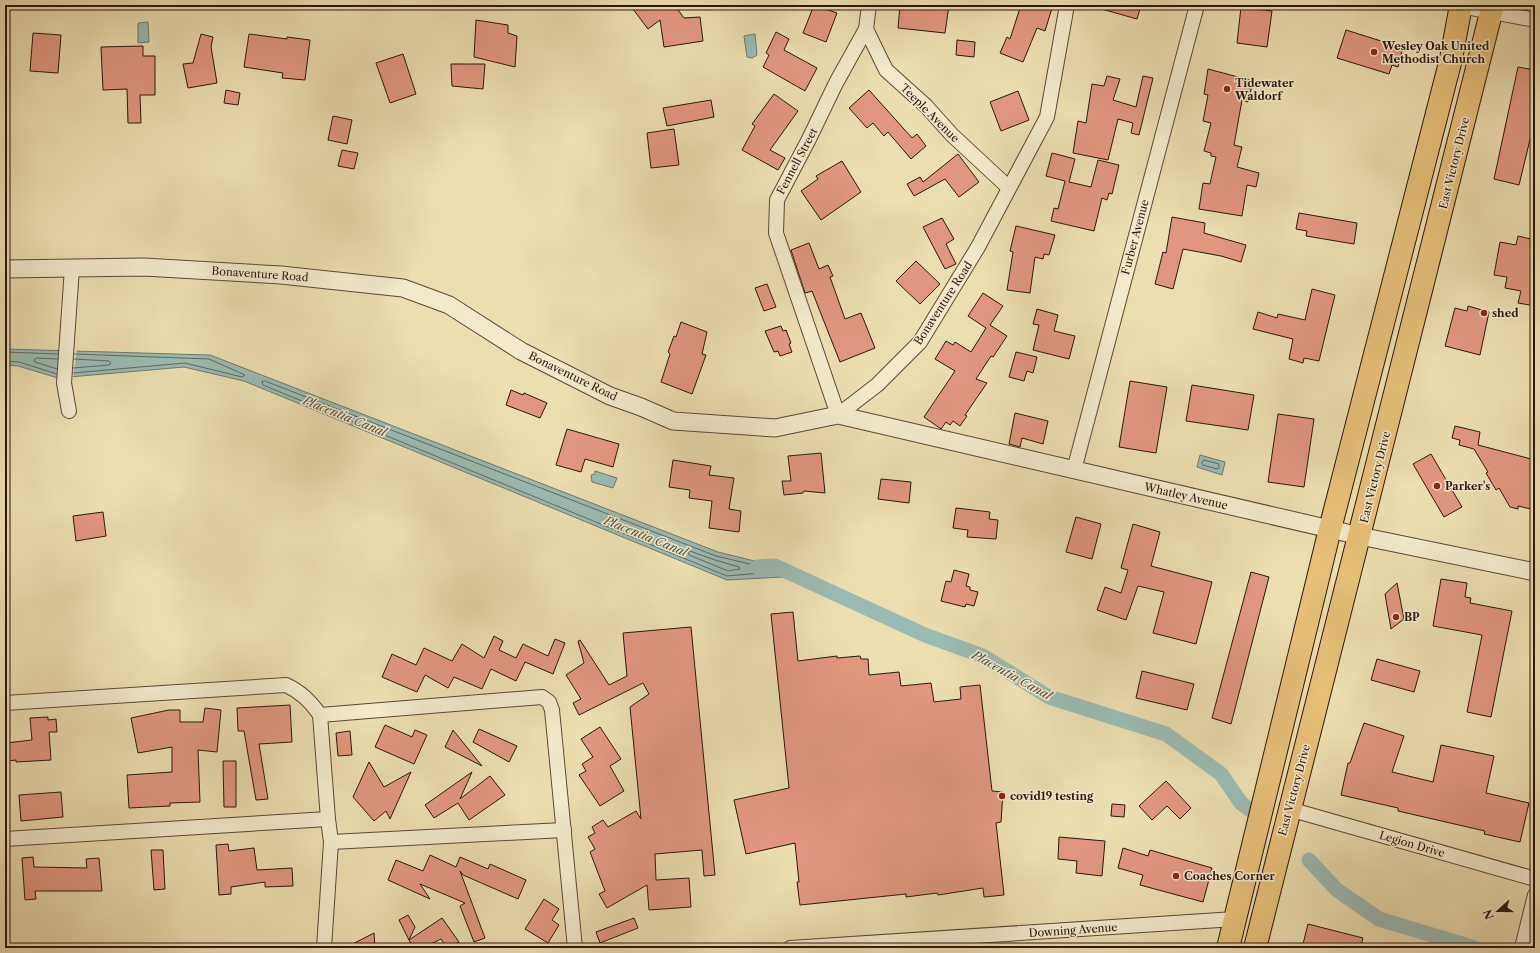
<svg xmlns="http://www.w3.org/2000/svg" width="1540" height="953" viewBox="0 0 1540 953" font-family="'Libre Caslon Text',serif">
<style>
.water{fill:#9abbb3;stroke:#6e7971}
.pier{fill:#ebdeaf}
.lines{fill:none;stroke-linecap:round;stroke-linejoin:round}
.shore{stroke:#636860;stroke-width:1}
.canal{stroke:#9abbb3;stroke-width:15}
.building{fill:#e1977f;stroke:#2c160e}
.minor-casing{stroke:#5c4836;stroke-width:16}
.tertiary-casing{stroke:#5c4836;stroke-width:19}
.primary-casing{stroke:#2c160e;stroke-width:24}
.minor{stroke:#f2eacb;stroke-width:14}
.tertiary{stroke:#f2eacb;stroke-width:17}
.primary{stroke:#e6bf78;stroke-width:22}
.poi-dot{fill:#8f2418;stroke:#f2eacb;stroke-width:1.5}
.labels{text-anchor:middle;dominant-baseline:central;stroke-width:3;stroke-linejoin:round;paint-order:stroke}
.poi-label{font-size:11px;font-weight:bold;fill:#2c160e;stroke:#f2eacb;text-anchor:start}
.street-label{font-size:11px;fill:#2c160e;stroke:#f2eacb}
.water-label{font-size:12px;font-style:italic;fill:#525048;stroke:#f2eacb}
</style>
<rect width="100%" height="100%" fill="#ebdeaf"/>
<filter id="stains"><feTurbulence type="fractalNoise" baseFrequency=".005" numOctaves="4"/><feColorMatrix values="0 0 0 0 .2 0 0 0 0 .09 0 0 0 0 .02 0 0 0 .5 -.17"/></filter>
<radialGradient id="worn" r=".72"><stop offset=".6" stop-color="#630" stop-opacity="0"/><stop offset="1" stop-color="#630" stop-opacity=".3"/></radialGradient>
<g class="water">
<polygon points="148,22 149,42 138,43 138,23"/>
<polygon points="755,34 757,55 752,58 747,57 744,36"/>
<polygon points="5,349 210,355 718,552 775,566 925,635 782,577 727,580 244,381 184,367 58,378 18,366 5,365"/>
<polygon points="1200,455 1225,462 1222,475 1197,467"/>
<polygon points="595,471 617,478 613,488 592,482 591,475 595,474"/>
</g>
<polygon class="pier" points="60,348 77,348 73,379 58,380"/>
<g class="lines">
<g class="shore">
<polyline points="5,352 58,354"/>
<polyline points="5,361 19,362 57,374"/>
<polyline points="73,368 109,365 111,363 109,361 74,359"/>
<polyline points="57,369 35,362 34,360 36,358 58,359"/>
<polyline points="73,373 185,363 242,377 245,375 209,359 74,354"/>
<polygon points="265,381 716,556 771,569 772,572 727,576 263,385 262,382"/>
<polygon points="1204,460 1219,464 1219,468 1217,469 1203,465 1202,463"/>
<polygon points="690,551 715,560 739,567 740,569 728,571 689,555 688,552"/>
</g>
<g class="canal">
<polyline points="757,567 775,566 925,635 983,656 1049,697 1166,734 1221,774 1241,803 1249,809"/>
<polyline points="1309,860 1337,890 1379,919 1475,948"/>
</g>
</g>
<g class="building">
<polygon points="630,5 678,5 676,7 684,18 700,17 703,41 664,47 660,20 648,29"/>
<polygon points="814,5 837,13 826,42 803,33"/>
<polygon points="900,5 949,5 945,33 898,28"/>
<polygon points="1021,5 1044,5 1052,8 1045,31 1037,28 1023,62 1000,53 1007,37 1010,39"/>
<polygon points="1099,5 1141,5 1137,19 1098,8"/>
<polygon points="1241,7 1272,11 1267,47 1237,43"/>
<polygon points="476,20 508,25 508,33 517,36 515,67 474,57"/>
<polygon points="1346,30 1397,46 1396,49 1402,51 1398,67 1392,65 1389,74 1337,58"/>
<polygon points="776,32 789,39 784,50 817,68 805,91 763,67 769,55 766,53"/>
<polygon points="33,33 61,35 58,73 30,71"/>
<polygon points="201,34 213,37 211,47 217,83 188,88 183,64 193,63"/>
<polygon points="249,34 287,39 287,37 310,40 305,80 282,78 283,73 244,67"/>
<polygon points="957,40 975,42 974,57 956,55"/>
<polygon points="143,46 143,56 155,56 155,95 140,95 141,123 128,123 127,89 103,90 101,47"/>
<polygon points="403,54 416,94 390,103 376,63"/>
<polygon points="451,64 485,64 483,89 452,86"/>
<polygon points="1518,67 1535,70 1535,119 1519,185 1494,179"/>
<polygon points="1208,69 1253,81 1248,102 1242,100 1234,145 1242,147 1237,167 1259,173 1256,187 1247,185 1242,216 1199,209 1203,183 1210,184 1216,157 1211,156 1211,153 1204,151 1211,123 1203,121 1208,95 1204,94"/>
<polygon points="1107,76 1120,79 1113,100 1136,107 1143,76 1153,78 1139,135 1131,133 1133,123 1118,119 1108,160 1073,153 1078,121 1086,123 1092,84 1104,86"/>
<polygon points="226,90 240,93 238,105 224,103"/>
<polygon points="869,90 912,138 917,134 926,146 911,159 888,132 884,136 873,123 867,128 849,108"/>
<polygon points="1018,91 1029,120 1001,131 990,102"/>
<polygon points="774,94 798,111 770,150 785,158 778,170 742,150 755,126 752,124"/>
<polygon points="711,100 714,117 667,126 663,108"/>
<polygon points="333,116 352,120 347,144 328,140"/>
<polygon points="674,129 679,165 651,168 647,133"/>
<polygon points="342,150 358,153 354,169 338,166"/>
<polygon points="1052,153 1075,159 1069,182 1091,187 1098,160 1119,165 1112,194 1109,193 1107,200 1102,198 1094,231 1051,221 1054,208 1058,209 1065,181 1046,176"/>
<polygon points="958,154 979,182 959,197 945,179 914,196 907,184 920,177 923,182"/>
<polygon points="842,161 861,192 821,220 801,191 818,179 816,176"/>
<polygon points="1299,213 1357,223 1354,244 1306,236 1307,231 1296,229"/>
<polygon points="1172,217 1205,223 1204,233 1246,245 1241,262 1221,256 1183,249 1173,289 1155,284 1163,252 1166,253"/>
<polygon points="942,218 954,239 946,244 956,264 945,269 923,227"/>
<polygon points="1016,226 1055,235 1049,255 1044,254 1043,259 1035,257 1030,293 1007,290 1013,252 1010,251"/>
<polygon points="1518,236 1535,240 1535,306 1518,303 1521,291 1505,288 1507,277 1494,275 1500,242 1516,245"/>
<polygon points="809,243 819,269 828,265 833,276 830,277 845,319 861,313 875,348 840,362 812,291 805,293 791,250"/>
<polygon points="916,261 940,284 920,304 896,281"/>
<polygon points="767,284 776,307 764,311 755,288"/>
<polygon points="1312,289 1335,295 1319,361 1304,358 1303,363 1289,359 1293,339 1253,329 1258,312 1277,318 1278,314 1305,320"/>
<polygon points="983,293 1003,306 990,325 1007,336 993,357 991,356 976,379 987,383 965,415 967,416 960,426 953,421 950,425 946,422 941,429 924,417 955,371 935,359 946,341 953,345 955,342 971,352 986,328 968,316"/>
<polygon points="1468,306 1489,312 1480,355 1445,346 1455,308 1467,311"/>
<polygon points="1037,309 1058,315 1054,331 1075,336 1069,359 1033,350 1039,325 1033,324"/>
<polygon points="681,322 707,332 702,354 706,355 692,394 661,382 670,354 668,352 674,336 676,337"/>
<polygon points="781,326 783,331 786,330 791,343 789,344 792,352 780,356 778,351 774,352 765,331"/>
<polygon points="1016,352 1037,357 1033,373 1027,371 1024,381 1009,377"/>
<polygon points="1130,381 1167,387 1156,453 1119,447"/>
<polygon points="1192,385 1254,395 1248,430 1186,421"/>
<polygon points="511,390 523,395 524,393 547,403 540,418 506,405"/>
<polygon points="1015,413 1048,421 1043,444 1022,438 1020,447 1009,444"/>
<polygon points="1278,414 1314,419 1304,487 1268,482"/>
<polygon points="1455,426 1480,432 1478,445 1535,460 1535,510 1518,506 1518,509 1510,507 1499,488 1496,490 1486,473 1488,472 1474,449 1459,445 1460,440 1452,438"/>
<polygon points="567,429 619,444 613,467 585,459 581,472 556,465"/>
<polygon points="821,453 825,493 804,491 803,493 784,495 782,481 791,481 788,456"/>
<polygon points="1431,454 1462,507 1444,517 1413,464"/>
<polygon points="673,460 711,466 709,475 734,478 729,509 741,511 739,532 709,528 712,501 689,498 690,490 669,487"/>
<polygon points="881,479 911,482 909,503 878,499"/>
<polygon points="956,508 990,512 989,519 998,520 996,539 967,537 968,530 953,528"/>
<polygon points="103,512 106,536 76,541 73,516"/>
<polygon points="1076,517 1101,524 1092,559 1066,552"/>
<polygon points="1133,524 1160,532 1151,566 1212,582 1196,644 1153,633 1164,592 1138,586 1126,620 1097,610 1105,587 1121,593 1128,570 1121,568"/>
<polygon points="954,570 969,574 966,586 970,587 970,590 978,592 974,606 966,604 965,607 941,601 946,581 951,582"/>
<polygon points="1251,572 1269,577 1231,724 1212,718"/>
<polygon points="1441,579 1467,583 1465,597 1471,598 1470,603 1512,611 1491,717 1467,712 1482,635 1433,626"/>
<polygon points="1397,583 1404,619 1391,629 1385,594"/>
<polygon points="793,612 798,661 837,656 837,658 860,656 861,659 868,659 869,675 899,672 901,686 931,683 934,702 961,699 960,687 980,685 992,791 1003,792 1001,822 996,823 1004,895 984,897 983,888 938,895 937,893 906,897 906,894 800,905 797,882 799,882 795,843 746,854 734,800 789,788 771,614"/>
<polygon points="691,627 715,875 704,876 702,850 655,854 656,880 689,878 691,907 649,910 647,885 607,908 599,894 605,891 590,852 595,849 588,837 595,833 592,827 603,820 608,827 636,811 641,819 630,707 649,694 643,683 579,715 573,703 581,699 566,675 584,663 578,641 580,640 609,685 627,676 623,633"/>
<polygon points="494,636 503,641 499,650 516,658 523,644 548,656 555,639 565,643 553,674 525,662 516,681 491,669 482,689 454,677 448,688 425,675 417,692 382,677 392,654 416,665 424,648 452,661 462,644 484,658"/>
<polygon points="1377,659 1420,671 1414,692 1371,680"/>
<polygon points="1142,671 1194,684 1187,710 1136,698"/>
<polygon points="290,705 292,742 259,744 268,799 256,800 244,731 238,731 237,708"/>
<polygon points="205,708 221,710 217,752 198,750 200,802 170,803 170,806 129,808 127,775 172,772 172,747 138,753 131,718 169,710 180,710 180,722 203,722"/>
<polygon points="48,717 48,720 56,719 57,732 49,732 51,760 16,762 16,760 8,761 6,743 32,740 30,718"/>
<polygon points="1364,723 1404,736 1392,772 1433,782 1441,745 1494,756 1486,793 1529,803 1520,842 1484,834 1485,831 1398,811 1398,808 1341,795 1348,763 1350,763"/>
<polygon points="385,725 412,737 415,730 427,735 414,764 375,747"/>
<polygon points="600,727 621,759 610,766 624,791 600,806 579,775 586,771 582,764 593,757 581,739"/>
<polygon points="479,729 517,746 509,762 473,742"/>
<polygon points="453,730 482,766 445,747"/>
<polygon points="350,731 352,755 338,756 336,733"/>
<polygon points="223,761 236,761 236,807 224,807"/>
<polygon points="369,762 384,787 411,772 390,819 386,811 374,821 353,797"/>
<polygon points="472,772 460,799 490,776 505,795 469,820 458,803 434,818 425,805"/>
<polygon points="1166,781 1191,808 1180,819 1167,806 1152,820 1139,806"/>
<polygon points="61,792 63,817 21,821 19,795"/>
<polygon points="1112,804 1125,805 1124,817 1111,816"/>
<polygon points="1059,837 1105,841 1102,876 1076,873 1077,861 1058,859"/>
<polygon points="228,844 229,851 254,848 257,870 292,868 293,886 265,887 265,882 231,887 231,894 219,895 216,845"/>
<polygon points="1123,848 1148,856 1150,850 1212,868 1203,902 1140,885 1143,875 1118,868"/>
<polygon points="151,850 163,850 165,889 154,890"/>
<polygon points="430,855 456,867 460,857 488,869 490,864 526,880 518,899 463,875 460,871 485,938 474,942 460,906 465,903 420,884 430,899 388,880 396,860 423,871"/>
<polygon points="33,857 34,867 87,868 86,859 99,858 102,891 35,891 36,899 25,900 22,858"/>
<polygon points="544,899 559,909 552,920 559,925 548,943 525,929"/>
<polygon points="408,915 415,927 409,940 399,920"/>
<polygon points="442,918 459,942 447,948 441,939 423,948 413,948 409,940"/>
<polygon points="634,918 638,928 600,943 596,932"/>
<polygon points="1308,924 1363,938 1360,948 1302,948"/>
<polygon points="374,933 375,948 345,948"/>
</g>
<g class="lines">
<defs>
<g id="minor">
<polyline points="869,5 866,29 836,83 809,139 777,200 776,233 838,415 877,385 920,342 978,247 1047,117 1067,5"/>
<polyline points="1455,5 1535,20"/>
<polyline points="866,29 886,70 926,106 952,135 1008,187"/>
<polyline points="69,411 64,383 72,268"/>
<polyline points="1074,470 1197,5"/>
<path d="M5,703L286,685C301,692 310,701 320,715L542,697L549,702L552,710L575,948"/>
<polyline points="320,715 328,819 331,842 324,948"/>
<polyline points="1289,809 1535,879"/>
<polyline points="5,839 328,819"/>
<polyline points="331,842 564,830"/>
<polyline points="790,948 1235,919"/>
<polyline points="1522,948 1535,895"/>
</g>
<polyline id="tertiary" points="5,269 144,267 281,275 403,288 449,305 521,351 610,396 641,407 673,421 775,428 838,415 1360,536 1535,572"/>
<g id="primary">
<polyline points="1228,948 1330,529 1451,59 1461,5"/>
<polyline points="1255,948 1493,5"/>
</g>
</defs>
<use href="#minor" class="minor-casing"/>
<use href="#tertiary" class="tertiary-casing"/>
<use href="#primary" class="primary-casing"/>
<use href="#minor" class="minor"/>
<use href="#tertiary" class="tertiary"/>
<use href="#primary" class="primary"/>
</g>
<g class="poi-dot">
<circle cx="1374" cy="52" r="4"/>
<circle cx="1227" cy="89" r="4"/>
<circle cx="1484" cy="313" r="4"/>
<circle cx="1437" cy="486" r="4"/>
<circle cx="1396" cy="617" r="4"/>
<circle cx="1002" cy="796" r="4"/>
<circle cx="1176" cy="876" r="4"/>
</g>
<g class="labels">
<g class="poi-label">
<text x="1382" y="46">Wesley Oak United<tspan x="1382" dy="13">Methodist Church</tspan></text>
<text x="1235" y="83">Tidewater<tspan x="1235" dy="13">Waldorf</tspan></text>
<text x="1492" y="313">shed</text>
<text x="1445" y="486">Parker's</text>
<text x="1404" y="617">BP</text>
<text x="1010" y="796">covid19 testing</text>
<text x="1184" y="876">Coaches Corner</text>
</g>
<g class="street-label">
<text transform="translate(930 113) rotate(45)">Teeple Avenue</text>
<text transform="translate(797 161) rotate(-62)">Fennell Street</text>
<text transform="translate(1454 163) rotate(-76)">East Victory Drive</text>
<text transform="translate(1135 237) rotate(-75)">Furber Avenue</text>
<text transform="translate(260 274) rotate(4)">Bonaventure Road</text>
<text transform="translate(943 303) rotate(-57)">Bonaventure Road</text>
<text transform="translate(573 376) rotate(26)">Bonaventure Road</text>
<text transform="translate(1375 477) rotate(-76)">East Victory Drive</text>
<text transform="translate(1186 496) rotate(13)">Whatley Avenue</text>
<text transform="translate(1294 790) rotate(-75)">East Victory Drive</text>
<text transform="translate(1412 844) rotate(16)">Legion Drive</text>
<text transform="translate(1073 930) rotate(-4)">Downing Avenue</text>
</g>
<g class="water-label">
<text transform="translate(345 416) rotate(22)">Placentia Canal</text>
<text transform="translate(646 536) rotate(22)">Placentia Canal</text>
<text transform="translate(1012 675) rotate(29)">Placentia Canal</text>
</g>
</g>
<rect width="1540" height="953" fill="none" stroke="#ebdeaf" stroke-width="20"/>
<rect x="6" y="6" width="1528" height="941" fill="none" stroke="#2c160e" stroke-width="2"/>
<rect x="10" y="10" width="1520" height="933" fill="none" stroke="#2c160e"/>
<g transform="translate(1498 911) rotate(249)" stroke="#f2eacb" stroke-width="3" paint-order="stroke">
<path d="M0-3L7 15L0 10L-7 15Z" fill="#2c160e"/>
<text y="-6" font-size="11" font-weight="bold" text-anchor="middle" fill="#2c160e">N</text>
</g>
<rect width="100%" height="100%" filter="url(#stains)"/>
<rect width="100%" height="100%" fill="url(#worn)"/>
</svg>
